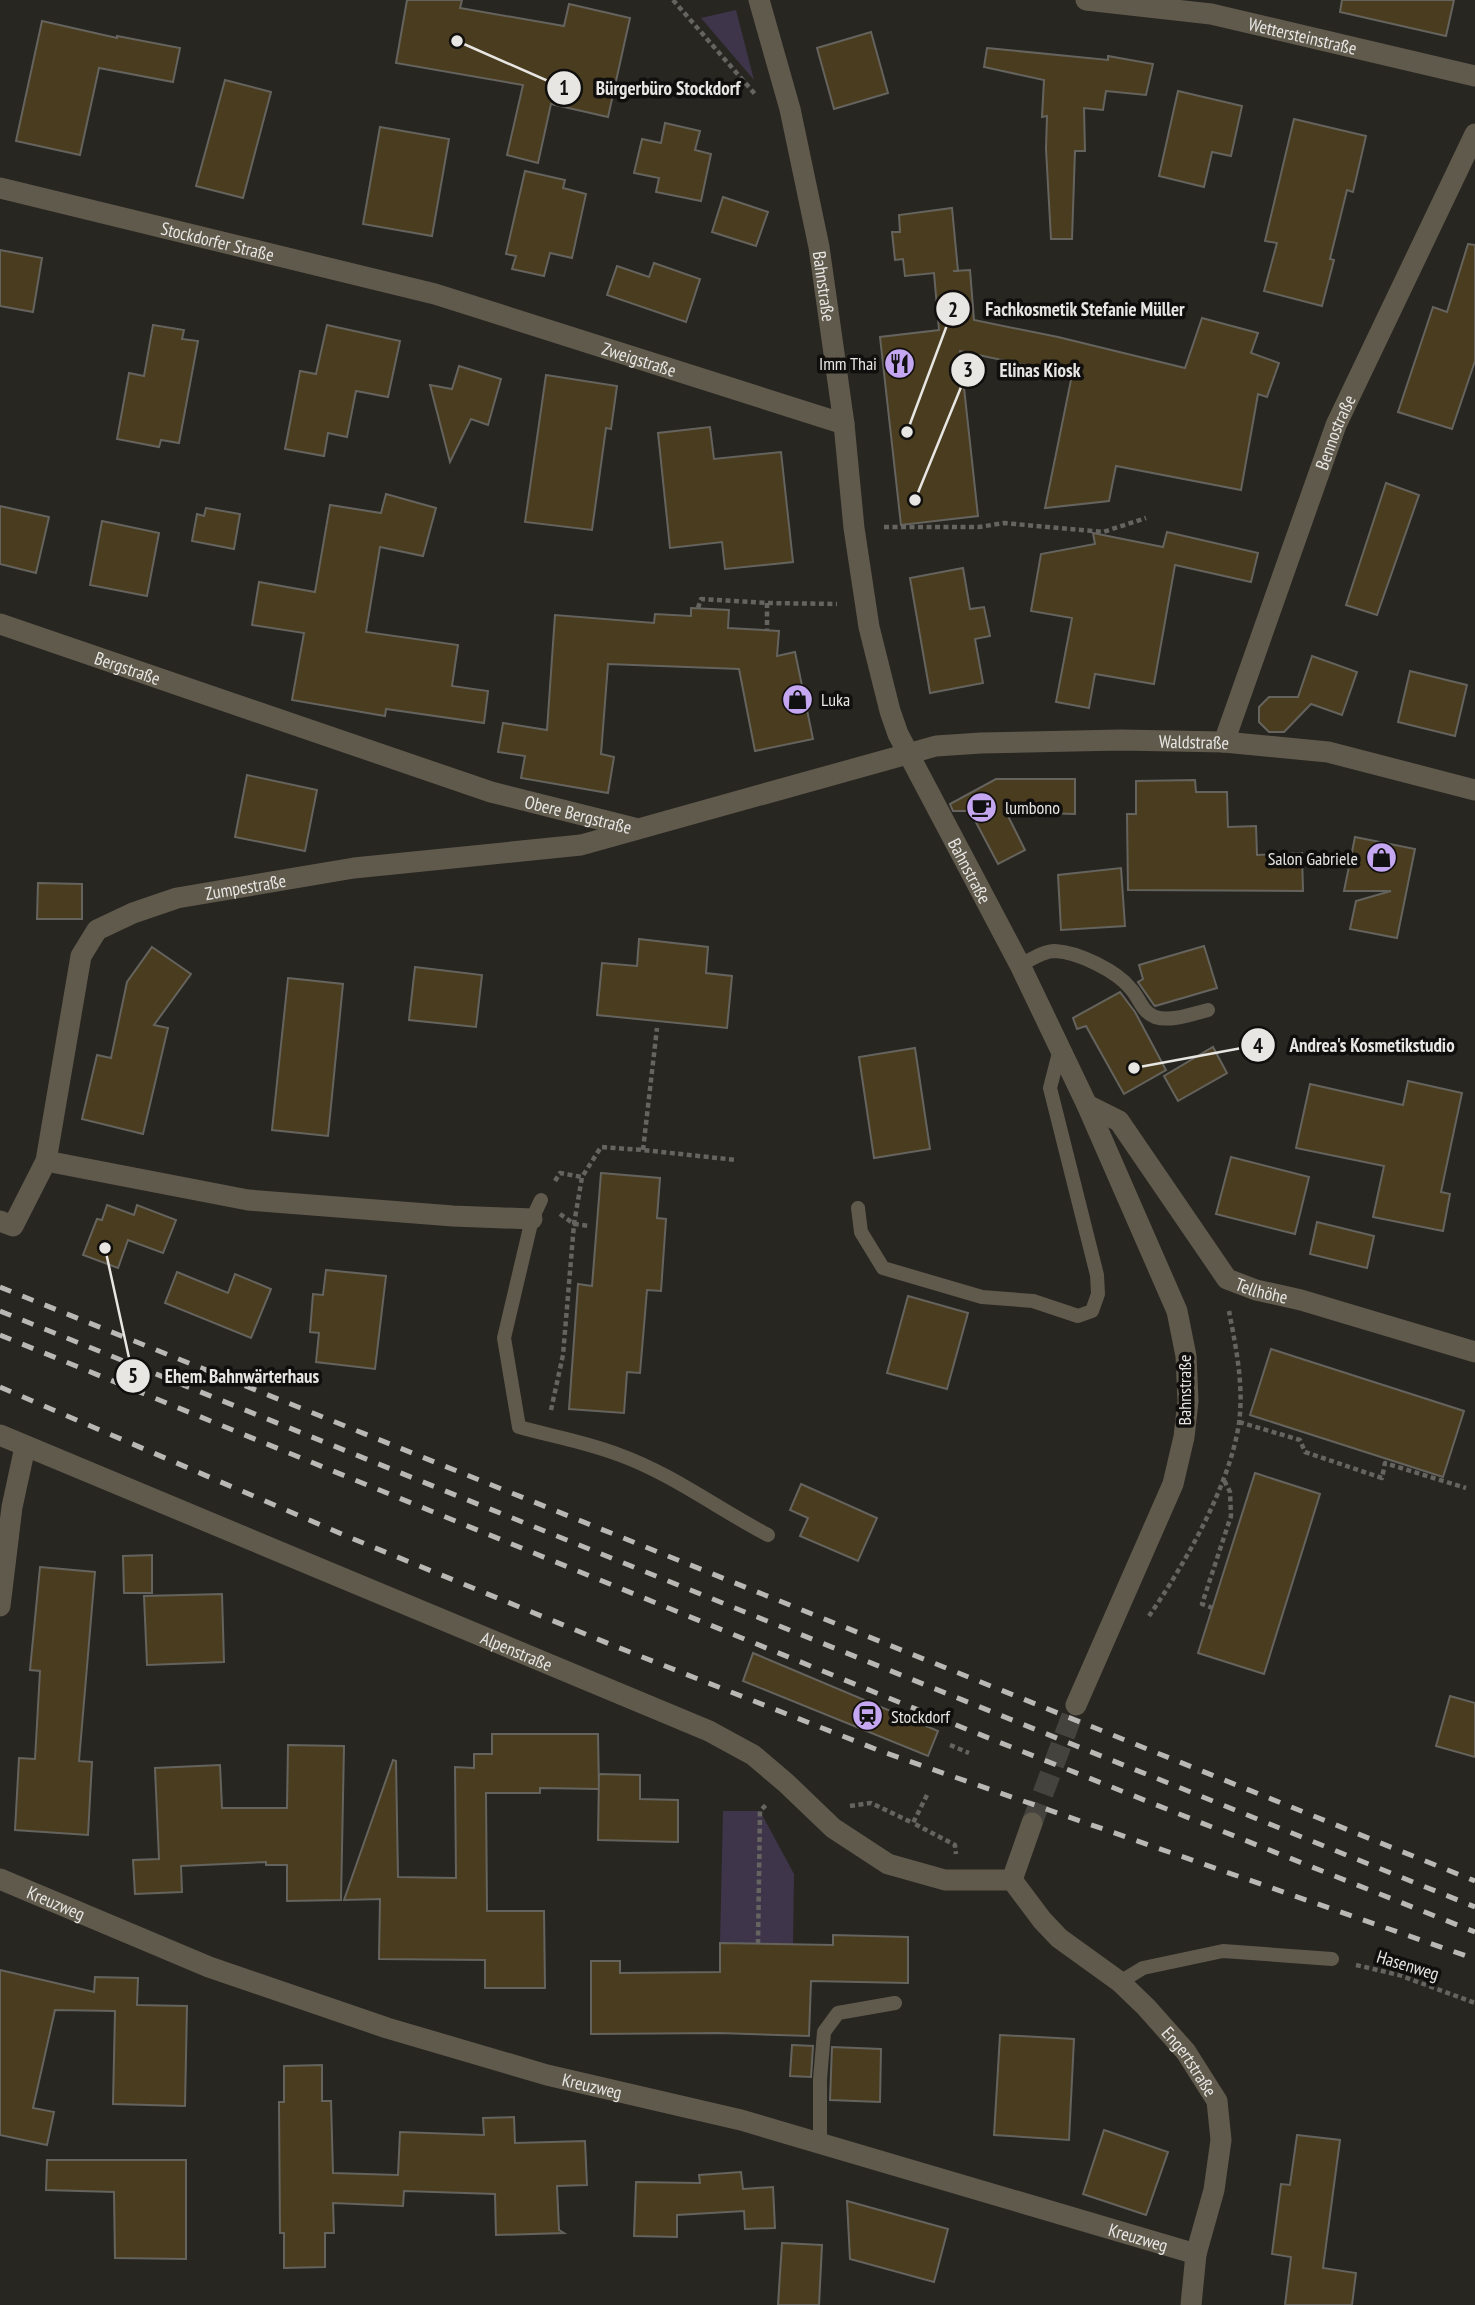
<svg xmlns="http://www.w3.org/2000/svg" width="1475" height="2305" viewBox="0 0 1475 2305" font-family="'PT Sans Narrow',sans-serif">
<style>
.green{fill:#3e354a}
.building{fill:#4a3c1f;stroke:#65635d;stroke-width:2}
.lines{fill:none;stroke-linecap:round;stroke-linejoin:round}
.street-tunnel{stroke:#45433e;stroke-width:21;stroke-dasharray:21 10;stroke-linecap:butt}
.path{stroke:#666460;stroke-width:4.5;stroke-dasharray:5 3.5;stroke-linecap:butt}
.lane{stroke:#605a4d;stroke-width:14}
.street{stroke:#605a4d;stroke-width:21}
.rail{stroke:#bab8b5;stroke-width:5;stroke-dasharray:12 12;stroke-linecap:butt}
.labels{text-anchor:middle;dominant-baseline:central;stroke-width:7;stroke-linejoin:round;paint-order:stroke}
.street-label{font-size:18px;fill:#e7e6e3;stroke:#100f0d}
.poi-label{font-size:18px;fill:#e7e6e3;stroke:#100f0d;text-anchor:start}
.leader{fill:none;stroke:#e7e6e3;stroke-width:2.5}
.callout-dot{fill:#e7e6e3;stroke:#100f0d;stroke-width:2.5}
.mark-label{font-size:21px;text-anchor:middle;font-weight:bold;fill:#111}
.callout-label{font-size:19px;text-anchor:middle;font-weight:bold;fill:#e7e6e3;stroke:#100f0d;stroke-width:7;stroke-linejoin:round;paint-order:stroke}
</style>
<rect width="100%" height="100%" fill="#282621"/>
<g class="green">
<polygon points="736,10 754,80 701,18"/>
<polygon points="723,1811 760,1811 794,1874 793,1945 720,1943"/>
</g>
<g class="building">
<polygon points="407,0 462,0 460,8 564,26 569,4 630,18 608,117 551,104 538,163 507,155 523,85 396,63"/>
<polygon points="1342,0 1454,0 1446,36 1340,12"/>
<polygon points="42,21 117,38 117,36 180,48 173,82 99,68 80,155 16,141"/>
<polygon points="871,32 888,93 834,109 817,48"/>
<polygon points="987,48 1108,60 1108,56 1153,64 1146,95 1106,91 1103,110 1084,108 1085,151 1075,151 1072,239 1051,239 1046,149 1047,116 1042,117 1044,80 984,67"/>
<polygon points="225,80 271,92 243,198 196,186"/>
<polygon points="1178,91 1242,106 1231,156 1212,152 1204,187 1159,176"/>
<polygon points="1294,119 1366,136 1353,192 1347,190 1330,259 1334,260 1322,306 1264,291 1277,243 1265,241"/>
<polygon points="665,123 700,131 695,150 711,154 701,201 656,192 659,178 634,173 642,139 661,143"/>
<polygon points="380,127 449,139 432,236 363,224"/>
<polygon points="525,171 565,180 563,188 586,194 572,258 550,253 544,276 512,269 516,256 506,254"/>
<polygon points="723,197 768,212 756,246 712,232"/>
<polygon points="952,208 958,271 953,271 970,270 974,320 1058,337 1185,368 1202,318 1258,333 1251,353 1279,363 1267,397 1258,394 1241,490 1116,466 1109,501 1045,508 1072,375 960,351 978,516 901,525 880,337 939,330 934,273 905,276 903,259 895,260 892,232 900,232 899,215"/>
<polygon points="1468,244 1475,245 1475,361 1452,429 1398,412 1433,307 1447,312"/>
<polygon points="0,250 42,258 33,312 0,306"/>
<polygon points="654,263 700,279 686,322 607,295 617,266 649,277"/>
<polygon points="153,325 184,330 182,339 198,341 179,443 161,440 159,447 117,439 129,373 144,376"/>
<polygon points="327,325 400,341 388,397 356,391 347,437 328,433 324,456 285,449 300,371 316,374"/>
<polygon points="459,366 501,379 488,425 471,419 450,462 430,385 452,389"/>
<polygon points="546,375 617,386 611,429 606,428 592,530 525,522"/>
<polygon points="710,427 714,459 781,452 793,562 725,569 722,542 670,548 658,433"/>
<polygon points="1386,483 1419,495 1377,615 1346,605"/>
<polygon points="386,494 436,508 423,556 380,547 366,632 458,645 452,686 488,691 484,723 386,709 385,716 292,700 304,633 252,625 259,582 315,592 330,505 381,513"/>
<polygon points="0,506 49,517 36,573 0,564"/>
<polygon points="206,508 240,514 234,549 192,541 197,514 204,516"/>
<polygon points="102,521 159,533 147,596 90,585"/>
<polygon points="1167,532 1258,553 1251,582 1175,565 1154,684 1095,674 1089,708 1056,702 1072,618 1031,611 1041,554 1095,544 1093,533 1163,547"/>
<polygon points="963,568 970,609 984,607 990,636 975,639 983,683 930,693 910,578"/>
<polygon points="691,608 729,610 728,628 779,631 777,656 795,652 813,739 755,751 739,669 608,664 601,754 614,757 608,793 521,778 525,756 498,752 503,723 547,730 555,615 654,623 655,614 691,616"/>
<polygon points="1312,656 1357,672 1342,715 1311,704 1284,732 1269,732 1259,722 1259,707 1269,697 1298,697"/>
<polygon points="1410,671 1467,685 1455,736 1398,722"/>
<polygon points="247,775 317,790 305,851 235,837"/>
<polygon points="996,779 1075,779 1075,814 1006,812 1025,850 998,864 970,811 953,811 950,804"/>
<polygon points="1195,780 1196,792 1227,792 1228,827 1256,826 1257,855 1302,853 1303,891 1128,890 1127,814 1136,814 1136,781"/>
<polygon points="1355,837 1415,849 1397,938 1350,929 1356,901 1391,891 1344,891"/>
<polygon points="1121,868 1125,926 1061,930 1058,875"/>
<polygon points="38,883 82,884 82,919 37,919"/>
<polygon points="639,939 708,947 706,973 732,976 727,1028 597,1015 602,963 637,966"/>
<polygon points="1204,946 1217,988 1155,1006 1154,1005 1138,982 1143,979 1139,965"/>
<polygon points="152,947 191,974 154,1025 168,1028 143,1134 82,1119 97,1055 111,1058 127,982"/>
<polygon points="415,967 482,975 476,1027 409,1020"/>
<polygon points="288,978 343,984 328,1136 272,1130"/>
<polygon points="1120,992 1135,1012 1166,1070 1124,1094 1086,1026 1077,1029 1073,1018"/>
<polygon points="1213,1047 1227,1073 1178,1101 1164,1076"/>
<polygon points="915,1048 930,1149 874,1158 859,1057"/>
<polygon points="1408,1081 1462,1093 1441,1192 1450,1194 1443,1231 1373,1217 1384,1166 1296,1148 1310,1084 1403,1105"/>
<polygon points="1231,1157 1309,1177 1295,1234 1216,1214"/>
<polygon points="601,1173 660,1178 657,1218 666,1219 661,1291 647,1290 640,1373 627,1372 624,1413 569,1409 578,1284 592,1286"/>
<polygon points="107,1205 134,1215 137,1205 176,1220 163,1253 128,1240 118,1268 83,1255 97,1219 102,1220"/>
<polygon points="1317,1222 1374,1236 1367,1268 1310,1254"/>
<polygon points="326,1270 386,1276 375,1369 316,1362 319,1333 310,1332 313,1294 323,1295"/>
<polygon points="177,1272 228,1293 235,1274 271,1289 251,1338 165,1303"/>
<polygon points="908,1296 968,1313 947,1389 887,1373"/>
<polygon points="1271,1349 1464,1411 1443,1477 1250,1415"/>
<polygon points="1255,1473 1320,1494 1264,1674 1198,1653"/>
<polygon points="801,1484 877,1518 858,1561 800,1536 808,1518 790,1510"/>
<polygon points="152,1555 152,1593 124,1593 123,1556"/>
<polygon points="40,1567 95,1572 79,1761 92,1762 88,1835 15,1830 19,1758 35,1759 40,1671 30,1670"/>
<polygon points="222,1594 224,1662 147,1665 144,1596"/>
<polygon points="753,1653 938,1731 928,1756 743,1681"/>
<polygon points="1450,1696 1475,1703 1475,1757 1436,1746"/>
<polygon points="492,1734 598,1734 599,1789 540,1788 540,1793 486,1793 487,1911 544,1911 545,1988 485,1988 485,1960 379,1959 380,1899 344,1900 393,1760 396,1761 398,1877 456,1878 455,1767 474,1768 474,1754 492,1754"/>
<polygon points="288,1745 344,1746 341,1900 287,1901 287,1865 266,1865 266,1862 181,1866 182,1892 135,1894 133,1860 159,1859 155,1768 220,1765 222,1808 287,1808"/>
<polygon points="599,1774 640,1775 640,1799 678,1800 678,1842 598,1840"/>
<polygon points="833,1935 908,1937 908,1983 811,1981 809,2036 719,2033 591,2034 591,1961 620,1961 620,1973 720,1972 720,1943 833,1945"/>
<polygon points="0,1970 94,1992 95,1977 138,1978 137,2005 187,2006 185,2106 113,2104 115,2011 55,2010 33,2108 54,2112 47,2145 0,2135"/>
<polygon points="1000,2035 1074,2039 1069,2140 994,2135"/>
<polygon points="792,2045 813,2046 811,2077 790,2076"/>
<polygon points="832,2047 881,2049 880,2102 830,2100"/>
<polygon points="322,2065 322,2101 331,2101 333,2173 398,2175 400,2132 484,2135 483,2118 514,2117 515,2143 585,2141 587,2185 557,2186 559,2230 564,2233 496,2235 495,2194 404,2191 403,2206 333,2203 334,2233 325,2233 325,2267 284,2268 284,2233 280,2233 279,2102 284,2102 284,2066"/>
<polygon points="1104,2130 1168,2152 1146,2215 1083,2194"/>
<polygon points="1297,2135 1340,2140 1323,2268 1356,2273 1352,2305 1285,2305 1291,2257 1272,2254 1281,2184 1290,2185"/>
<polygon points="47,2160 186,2160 186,2259 115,2258 114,2192 46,2190"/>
<polygon points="741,2172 743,2189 773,2187 775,2228 745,2229 744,2211 677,2215 677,2237 634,2236 636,2182 700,2183 699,2175"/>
<polygon points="847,2201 948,2229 934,2282 850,2259"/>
<polygon points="782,2243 822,2245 819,2305 778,2305"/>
</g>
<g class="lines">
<polyline class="street-tunnel" points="1032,1823 1076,1705"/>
<g class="path">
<polyline points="673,0 755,94"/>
<polyline points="884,527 979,527 1004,523 1103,532 1146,518"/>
<polyline points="767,603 767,630"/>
<polyline points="698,608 701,599 767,603 837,604"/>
<polyline points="643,1150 657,1028"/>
<polyline points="555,1181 560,1173 582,1177"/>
<polyline points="560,1214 574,1224 590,1226"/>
<polyline points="551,1410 563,1355 574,1224 582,1177 601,1147 643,1150 736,1160"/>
<polyline points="1239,1422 1300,1440 1305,1452 1382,1478 1385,1463 1466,1488"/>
<polyline points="1213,1608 1202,1604 1231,1516 1230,1492 1224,1480"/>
<path d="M1149,1616C1185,1564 1230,1485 1239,1423C1244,1385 1236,1348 1229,1311"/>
<polyline points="950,1745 969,1753"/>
<polyline points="927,1795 913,1823 955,1845 956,1854"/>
<polyline points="850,1806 871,1803 913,1823"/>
<polyline points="758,1944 760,1811 767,1804"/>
<polyline points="1356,1965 1399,1975 1475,2003"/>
</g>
<g class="lane">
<path d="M1020,965C1030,960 1043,951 1055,951C1078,952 1117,971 1131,989C1140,999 1142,1012 1155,1017C1171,1022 1192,1014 1208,1010"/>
<path d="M541,1200L532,1219L504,1338L519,1427C551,1436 586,1442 617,1454C671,1473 718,1509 768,1535"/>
<polyline points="858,1208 861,1232 883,1268 982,1297 1033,1301 1078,1316 1092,1311 1098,1294 1097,1275 1050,1088 1060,1049"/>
<polyline points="1120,1982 1143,1968 1223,1951 1332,1959"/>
<polyline points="820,2143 820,2079 824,2032 838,2013 895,2003"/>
</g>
<g class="street">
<path id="s1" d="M759,0L790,109L819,247L844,424L854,528L869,627L890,711L898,734L1020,965L1087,1105L1177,1311L1186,1356L1188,1401L1184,1437L1173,1484L1076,1705"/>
<path id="s2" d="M1086,0L1211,14L1475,76"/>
<path id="s3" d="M0,188L435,294L844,424"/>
<path id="s4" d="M0,624L491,792L634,828"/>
<path id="s5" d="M1224,742L1336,425L1475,134"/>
<path id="s6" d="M1087,1105L1119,1121L1227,1279L1256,1290L1301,1300L1475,1352"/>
<polyline points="46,1161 248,1200 453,1216 532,1219"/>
<path id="s7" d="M0,1221L13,1226L46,1161L81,956L97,930L133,913L177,898L354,868L581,845L936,746L981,743L1121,740L1224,742L1328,752L1475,790"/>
<path id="s8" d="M0,1435L709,1731L753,1755L786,1783L833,1828L888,1864L945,1880H1012"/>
<polyline points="0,1606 12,1507 25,1447"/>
<path id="s9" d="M0,1879L209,1967L387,2028L547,2075L741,2120L1196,2254"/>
<path id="s10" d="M1012,1880L1042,1920L1059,1938L1120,1982L1146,2007L1186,2052L1217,2101L1221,2140L1214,2190L1196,2254L1191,2305"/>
<polyline points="1012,1880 1032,1823"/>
</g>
<g class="rail">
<polyline points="0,1287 1475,1881"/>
<polyline points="0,1311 1475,1907"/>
<polyline points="0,1335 901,1703 1475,1932"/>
<polyline points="0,1387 351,1538 617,1647 883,1752 1475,1959"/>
</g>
</g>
<defs>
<symbol id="restaurant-disc" viewBox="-11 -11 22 22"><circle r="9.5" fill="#c5a6f1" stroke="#100f0d"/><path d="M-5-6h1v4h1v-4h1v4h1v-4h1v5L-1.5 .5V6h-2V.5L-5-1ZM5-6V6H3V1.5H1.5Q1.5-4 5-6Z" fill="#111"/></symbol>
<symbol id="shop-disc" viewBox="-11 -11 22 22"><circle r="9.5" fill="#c5a6f1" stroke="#100f0d"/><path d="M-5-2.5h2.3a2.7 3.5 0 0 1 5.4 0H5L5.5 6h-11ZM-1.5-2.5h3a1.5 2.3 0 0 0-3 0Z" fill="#111"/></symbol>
<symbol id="cafe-disc" viewBox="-11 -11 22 22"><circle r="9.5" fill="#c5a6f1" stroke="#100f0d"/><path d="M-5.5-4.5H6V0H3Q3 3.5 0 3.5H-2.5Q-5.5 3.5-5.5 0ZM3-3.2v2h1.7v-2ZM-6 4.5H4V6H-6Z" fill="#111"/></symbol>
<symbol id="station-disc" viewBox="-11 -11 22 22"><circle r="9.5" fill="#c5a6f1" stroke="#100f0d"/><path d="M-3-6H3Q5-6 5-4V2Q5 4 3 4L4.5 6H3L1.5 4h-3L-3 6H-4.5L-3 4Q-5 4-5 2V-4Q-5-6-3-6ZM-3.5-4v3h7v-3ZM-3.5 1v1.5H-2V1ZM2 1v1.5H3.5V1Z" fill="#111"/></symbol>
</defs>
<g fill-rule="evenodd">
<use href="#restaurant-disc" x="882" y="346" width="35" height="35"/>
<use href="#shop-disc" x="780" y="682" width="35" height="35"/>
<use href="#cafe-disc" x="964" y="790" width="35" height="35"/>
<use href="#shop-disc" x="1364" y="840" width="35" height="35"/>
<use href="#station-disc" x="850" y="1698" width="35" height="35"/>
</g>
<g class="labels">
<g class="street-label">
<text stroke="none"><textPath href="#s2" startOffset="220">Wettersteinstraße</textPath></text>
<text stroke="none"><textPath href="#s3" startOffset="224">Stockdorfer Straße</textPath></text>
<text stroke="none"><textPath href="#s1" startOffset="294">Bahnstraße</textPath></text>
<text stroke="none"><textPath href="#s3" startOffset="662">Zweigstraße</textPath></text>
<text stroke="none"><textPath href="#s5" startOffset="329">Bennostraße</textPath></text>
<text stroke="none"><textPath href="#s4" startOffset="135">Bergstraße</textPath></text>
<text stroke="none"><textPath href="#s7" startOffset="1446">Waldstraße</textPath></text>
<text stroke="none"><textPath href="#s4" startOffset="609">Obere Bergstraße</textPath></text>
<text stroke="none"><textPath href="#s1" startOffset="903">Bahnstraße</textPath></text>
<text stroke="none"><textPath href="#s7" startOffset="481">Zumpestraße</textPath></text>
<text stroke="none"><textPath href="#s6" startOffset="264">Tellhöhe</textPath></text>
<text transform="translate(1184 1390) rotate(-90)">Bahnstraße</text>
<text stroke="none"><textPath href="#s8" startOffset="560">Alpenstraße</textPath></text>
<text stroke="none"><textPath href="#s9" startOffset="61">Kreuzweg</textPath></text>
<text transform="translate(1408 1965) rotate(17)">Hasenweg</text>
<text stroke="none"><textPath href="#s10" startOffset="256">Engertstraße</textPath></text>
<text stroke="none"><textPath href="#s9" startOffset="628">Kreuzweg</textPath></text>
<text stroke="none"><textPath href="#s9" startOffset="1195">Kreuzweg</textPath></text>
</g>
<g class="poi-label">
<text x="877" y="363" text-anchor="end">Imm Thai</text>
<text x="821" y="699">Luka</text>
<text x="1005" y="807">lumbono</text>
<text x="1358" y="858" text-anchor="end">Salon Gabriele</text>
<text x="891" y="1716">Stockdorf</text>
</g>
</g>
<path class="leader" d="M457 41L564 88M907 432L953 309M915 500L968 370M1134 1068L1258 1045M105 1248L133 1376"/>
<g class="callout-dot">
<circle cx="457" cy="41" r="7"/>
<circle cx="907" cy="432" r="7"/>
<circle cx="915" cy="500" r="7"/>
<circle cx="1134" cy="1068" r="7"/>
<circle cx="105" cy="1248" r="7"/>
<circle cx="564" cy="88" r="18"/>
<circle cx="953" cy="309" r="18"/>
<circle cx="968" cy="370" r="18"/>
<circle cx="1258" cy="1045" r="18"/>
<circle cx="133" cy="1376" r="18"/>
</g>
<g class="mark-label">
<text x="564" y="95">1</text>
<text x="953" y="317">2</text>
<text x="968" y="377">3</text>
<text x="1258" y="1053">4</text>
<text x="133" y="1383">5</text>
</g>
<g class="callout-label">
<text x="668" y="95">Bürgerbüro Stockdorf</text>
<text x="1085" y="316">Fachkosmetik Stefanie Müller</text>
<text x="1040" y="377">Elinas Kiosk</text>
<text x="1372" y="1052">Andrea's Kosmetikstudio</text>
<text x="242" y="1383">Ehem. Bahnwärterhaus</text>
</g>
</svg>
